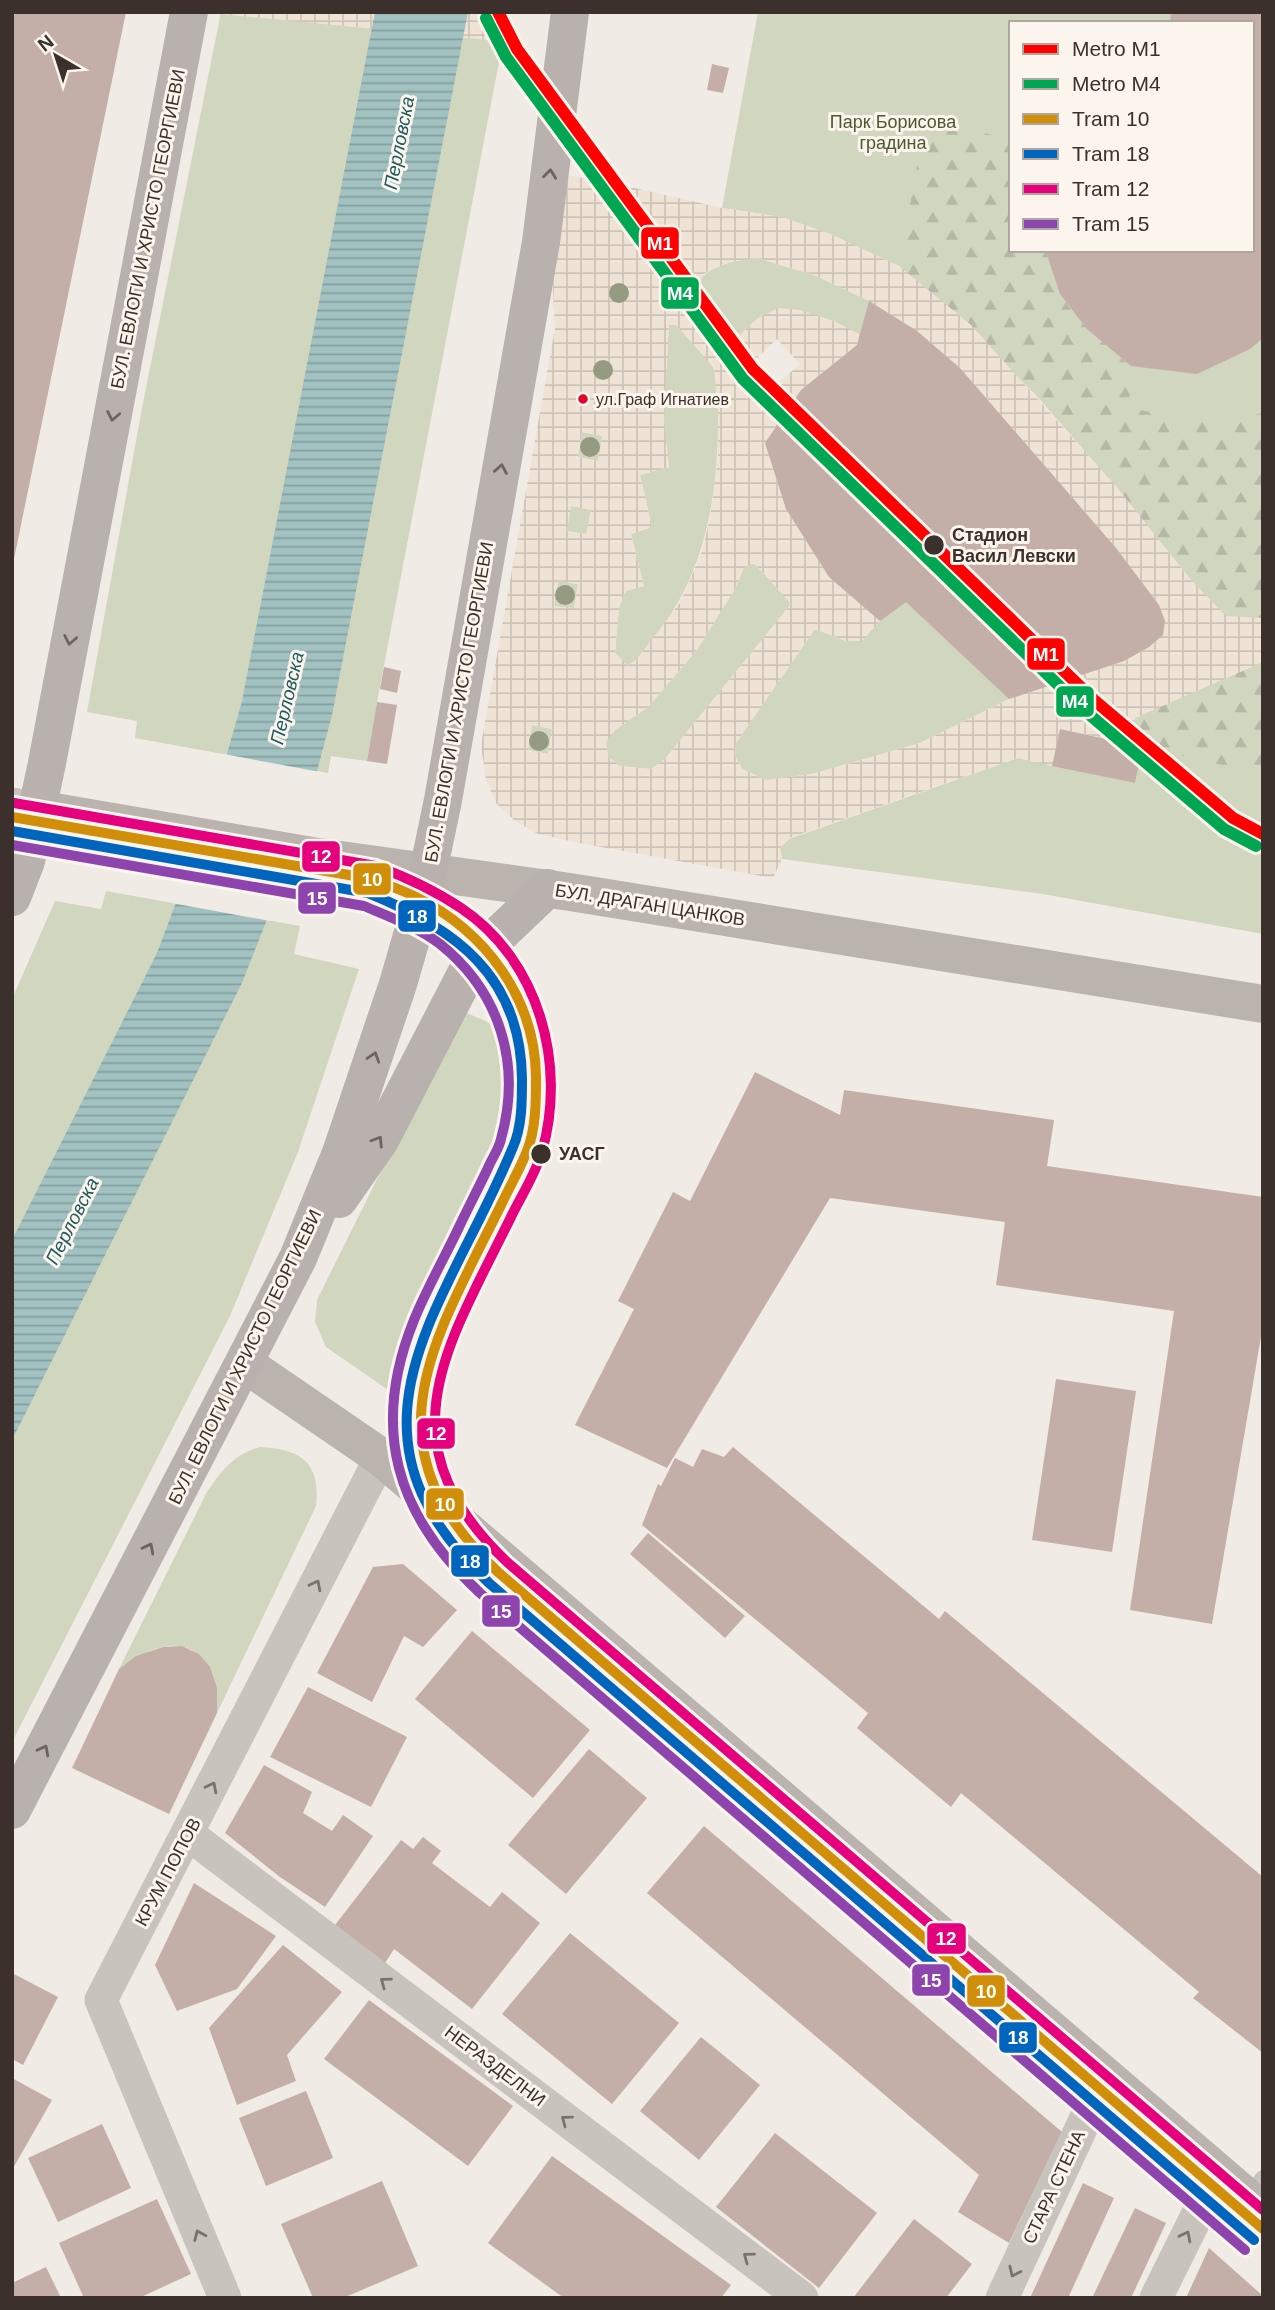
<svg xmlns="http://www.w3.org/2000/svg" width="1275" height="2310" viewBox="0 0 1275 2310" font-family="Helvetica,sans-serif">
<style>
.green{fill:#d1d6bf;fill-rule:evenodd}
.forest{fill:url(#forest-firs)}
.plaza{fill:url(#plaza-grid);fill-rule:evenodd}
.water{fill:url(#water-rules)}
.pier{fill:#f0ebe5}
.building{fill:#c3afa7}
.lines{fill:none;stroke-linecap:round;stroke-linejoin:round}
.lane{stroke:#c9c3be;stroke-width:16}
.street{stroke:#c9c3be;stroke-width:33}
.secondary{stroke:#bab3ae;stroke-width:38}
.primary{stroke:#b8b1ad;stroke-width:38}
.tram-1-casing{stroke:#fbf5ee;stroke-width:16}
.tram-2-casing{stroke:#fbf5ee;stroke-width:16}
.tram-3-casing{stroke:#fbf5ee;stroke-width:16}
.tram-4-casing{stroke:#fbf5ee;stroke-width:16}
.tram-1{stroke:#d18e09;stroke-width:10}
.tram-2{stroke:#0065bd;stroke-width:10}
.tram-3{stroke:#e5007d;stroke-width:10}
.tram-4{stroke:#8e44ad;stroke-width:10}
.metro-1-casing{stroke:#fbf5ee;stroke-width:18}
.metro-2-casing{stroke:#fbf5ee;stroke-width:18}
.metro-1{stroke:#f00;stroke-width:12}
.metro-2{stroke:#00a651;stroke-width:12}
.tree{fill:#959b80}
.oneway{stroke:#6d645f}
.oneway2{stroke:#7b726d}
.bus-dot{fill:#e4002b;stroke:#fbf5ee;stroke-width:2.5}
.stop-dot{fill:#3b302b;stroke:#fbf5ee;stroke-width:2.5}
.labels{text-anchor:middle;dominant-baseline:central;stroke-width:6;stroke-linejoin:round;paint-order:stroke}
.bus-label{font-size:16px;fill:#3b302b;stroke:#fbf5ee;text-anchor:start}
.park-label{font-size:18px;fill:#4a5a2e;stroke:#fbf5ee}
.street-label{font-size:18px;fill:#3b302b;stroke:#fbf5ee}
.stop-label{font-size:18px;font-weight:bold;fill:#3b302b;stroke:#fbf5ee;text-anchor:start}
.water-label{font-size:19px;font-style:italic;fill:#1f5a5e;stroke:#fbf5ee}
.line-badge{stroke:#fbf5ee;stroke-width:2.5}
.badge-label{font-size:19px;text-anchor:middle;font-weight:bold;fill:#fff}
</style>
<defs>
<pattern id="forest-firs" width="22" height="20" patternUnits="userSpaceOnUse" patternTransform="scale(1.75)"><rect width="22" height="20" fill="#d1d6bf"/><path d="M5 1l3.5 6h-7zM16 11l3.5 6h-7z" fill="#b4b8a4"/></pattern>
<pattern id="plaza-grid" width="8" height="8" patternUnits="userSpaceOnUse" patternTransform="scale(1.75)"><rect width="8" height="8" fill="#eee3d5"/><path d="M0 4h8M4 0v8" fill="none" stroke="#cdc3b7"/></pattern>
<pattern id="water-rules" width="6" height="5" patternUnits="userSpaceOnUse" patternTransform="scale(1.75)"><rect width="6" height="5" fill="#a1c2c1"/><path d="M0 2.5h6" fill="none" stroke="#849e9d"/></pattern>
</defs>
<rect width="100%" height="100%" fill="#f0ebe5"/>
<g class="green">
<polygon points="221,12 492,12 488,39 503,41 377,702 367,761 331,756 328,773 135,738 137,721 87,712 142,408"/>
<path d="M758,12H1263V934L1043,894L782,859L780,848L789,839L1018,758L1135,783L1143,747L1129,744L1191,580L1116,486L1033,392L899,266L830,234L782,217L722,208ZM1011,23H1252V250H1011Z"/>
<path d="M757,258L814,275L869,301L917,331L960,368L1116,548L1159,605L1165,621L1163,635L1149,647L1124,661L1009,699L920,743L812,774L766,780L742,769L735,756L736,743L815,629L846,641L880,621L829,577L786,509L765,443L786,433L855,358L859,335L758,318L740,335L697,289C702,264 736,261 757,258Z"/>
<polygon points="612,278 631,282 627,307 607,303"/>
<path d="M669,325H676C687,336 710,356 714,370C719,388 718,410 718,429C717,504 702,580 653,639C646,648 638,662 627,665L615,654L619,607L626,591L644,586L631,534L652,527L640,475L669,467L663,420Z"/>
<polygon points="596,356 616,359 611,384 592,381"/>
<polygon points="582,432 603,436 598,461 578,457"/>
<polygon points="571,506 591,509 587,534 566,531"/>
<polygon points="752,563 756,565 791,604 665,759 651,769 619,766 608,756 605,742 615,730 648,707 696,651 735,589 743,568"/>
<polygon points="558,581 578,584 574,609 554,606"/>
<polygon points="544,652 564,656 559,681 540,677"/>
<polygon points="532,725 552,729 548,754 528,750"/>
<polygon points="106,891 300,926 294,954 359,969 298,1152 230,1316 12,1742 12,999 55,901 101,909"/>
<path d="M461,1010C476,1018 503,1025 509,1042C524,1080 504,1122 490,1156C479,1184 469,1213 457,1241C434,1290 401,1339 394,1394L326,1347L315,1322L317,1300Z"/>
<path d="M260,1447C301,1449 321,1463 316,1506L217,1713C217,1640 173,1628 119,1669L207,1492C223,1469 233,1455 260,1447Z"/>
</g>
<g class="forest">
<path d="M925,122L994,135L1011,141V250H1049C1048,260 1051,267 1054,277C1067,316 1100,340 1131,366L1129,408L1214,424L1263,413V618L1227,616C1158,546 1101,466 1035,394C993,349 944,308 899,266Z"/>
<polygon points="1263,662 1263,774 1129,744 1135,718"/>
</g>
<g class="plaza">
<polygon points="221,12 492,12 488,40 220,14"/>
<path d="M562,175L604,181L722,208L782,217L830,234L899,266L971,325L1116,486L1191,580L1226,616L1263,618V662L1135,718L1129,744L1061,729L1052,766L1018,758L789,838L780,848L782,859L773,878L579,843L538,834L515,821L496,803L486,780L481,745L555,328L551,254ZM757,258L814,275L869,301L917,331L960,368L1116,548L1159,605L1165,621L1163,635L1149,647L1124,661L1009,699L920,743L812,774L766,780L742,769L735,756L736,743L815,629L846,641H862L880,621L829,577L786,509L765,443L801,390L857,345L859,334L834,321L800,310L778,308L758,318L740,335L697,289L699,281L705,273L730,262ZM669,325H676L714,368L718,411V457L710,518L702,551L681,601L640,655L632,663L627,665L615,653L619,608L626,591L644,586L631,534L652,527L640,475L669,467L664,420ZM777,339L800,364L778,383L756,359ZM582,432L602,436L598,461L578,457ZM571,506L591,510L586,534L567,531ZM752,564L756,565L791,604L665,759L651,769L619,766L608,756L606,742L615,730L648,707L696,651L735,589L744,568ZM558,581L578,584L574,608L554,606ZM532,725L552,729L548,754L528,750Z"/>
</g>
<polygon class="water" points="375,12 468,12 332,715 300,835 242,983 12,1440 12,1240 157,953 212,807 242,701"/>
<polygon class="pier" points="224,754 320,772 303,836 270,921 172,903 209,806"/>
<g class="building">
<polygon points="12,12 126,12 13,564 12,564"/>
<polygon points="1171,12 1263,12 1263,338 1250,349 1197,374 1131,366 1087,329 1060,294 1048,258 1049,250 1252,250 1252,23 1170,23"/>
<polygon points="712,64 729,68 723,93 707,90"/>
<polygon points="869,301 917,331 960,368 1116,548 1159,605 1165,621 1163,635 1149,647 1124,661 1009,699 906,602 880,621 829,577 786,509 765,443 801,390 857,345"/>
<polygon points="384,667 401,671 397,693 380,689"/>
<polygon points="377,702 397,705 387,764 367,761"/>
<polygon points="1060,729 1143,747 1135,783 1052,766"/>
<polygon points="755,1072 840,1115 844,1090 1054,1120 1047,1166 1263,1197 1263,1325 1212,1624 1130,1610 1174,1311 996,1285 1005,1222 830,1198 667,1468 575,1425 634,1309 618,1301 673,1192 690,1201"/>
<polygon points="1056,1379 1136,1391 1112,1552 1032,1540"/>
<polygon points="733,1447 939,1619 945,1611 1263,1877 1263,2053 1193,1998 1199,1992 961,1793 951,1807 857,1728 868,1713 642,1525 658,1484 661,1486 675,1458 693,1467 702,1449 724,1457"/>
<polygon points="648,1533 745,1616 725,1638 630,1554"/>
<polygon points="403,1564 457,1610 423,1647 404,1636 372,1702 317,1673 373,1567"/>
<polygon points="472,1631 590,1730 533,1798 415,1699"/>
<polygon points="182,1646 199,1654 210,1667 217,1688 217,1713 169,1814 72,1768 119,1669 136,1656 163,1647"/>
<polygon points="308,1687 407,1737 371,1807 270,1757"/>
<polygon points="589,1749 647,1798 566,1894 508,1845"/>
<polygon points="264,1765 312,1792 303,1813 332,1831 343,1815 373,1836 325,1907 280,1877 225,1833"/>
<polygon points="704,1826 1062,2132 1009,2243 958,2212 979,2175 647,1893"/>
<polygon points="423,1837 441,1851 432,1863 490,1907 502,1892 540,1923 472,2009 394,1949 385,1963 335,1925 401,1840 413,1849"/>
<polygon points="194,1883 276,1936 237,1989 177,2011 155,1965"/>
<polygon points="570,1933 679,2023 612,2104 502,2014"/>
<polygon points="283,1945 342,1992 287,2055 296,2081 237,2105 209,2028"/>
<polygon points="12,1973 58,1997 23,2065 12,2059"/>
<polygon points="369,2000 513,2106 468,2166 324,2059"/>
<polygon points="701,2037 760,2085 699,2160 640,2111"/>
<polygon points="12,2078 52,2100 12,2170"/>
<polygon points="306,2091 333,2158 266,2186 239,2118"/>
<polygon points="102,2124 131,2188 58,2222 28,2158"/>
<polygon points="775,2133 877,2213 819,2288 716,2207"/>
<polygon points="552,2156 731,2285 721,2298 564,2298 488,2243"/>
<polygon points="382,2181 418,2266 343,2298 313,2298 281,2224"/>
<polygon points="1083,2183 1114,2198 1068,2298 1030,2298"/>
<polygon points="157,2199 191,2274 139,2298 84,2298 59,2243"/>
<polygon points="1135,2208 1166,2223 1131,2298 1092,2298"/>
<polygon points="914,2219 972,2264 946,2298 853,2298"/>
<polygon points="1209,2248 1263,2296 1263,2298 1186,2298"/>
<polygon points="46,2267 61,2298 12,2298 12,2283"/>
</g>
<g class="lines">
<g class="lane">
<path d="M456,1506C425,1446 427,1388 451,1326L539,1153C561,1073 547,1003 494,940"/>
<polyline points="1247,2198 1263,2178"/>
</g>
<g class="street">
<polyline points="12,804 37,809"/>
<polyline points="188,1834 802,2298"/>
<polyline points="225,2298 101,2000 381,1457"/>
<polyline points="1002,2298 1105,2077"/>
<polyline points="1156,2298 1218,2173"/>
</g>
<g class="secondary">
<polyline points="37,809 312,856 570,892 1263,1004"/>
<polyline points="245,1364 381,1457 1263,2211"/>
</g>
<g class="primary">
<polyline points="12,897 26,861 47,763 189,12"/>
<polyline points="339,1199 380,1140 466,974 486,947 548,888"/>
<polyline points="12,1810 298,1258 341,1153 398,984 422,901 443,800 541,242 570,12"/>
</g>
<defs>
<path id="tram-1" d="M12,817L372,879C387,885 402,890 416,897C486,932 535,998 536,1077C536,1101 536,1129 527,1151C520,1169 510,1186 502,1203C434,1342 362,1444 498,1572L1263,2229"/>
<path id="tram-2" d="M12,831L368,893C455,928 521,976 522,1079C522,1101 522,1127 513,1147C447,1308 324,1428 489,1583L1254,2240"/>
<path id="tram-3" d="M14,803L376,866C406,877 434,890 461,908C539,960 567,1064 542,1152C535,1175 520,1198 510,1219C446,1349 381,1442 507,1562L1263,2210"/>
<path id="tram-4" d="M12,845L364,906C390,917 417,927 440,944C500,992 522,1064 501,1139C499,1149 492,1158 488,1168C479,1187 469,1206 460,1225C445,1257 427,1288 414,1320C370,1429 396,1515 480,1593L1245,2250"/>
</defs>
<use href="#tram-1" class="tram-1-casing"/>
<use href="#tram-2" class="tram-2-casing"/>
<use href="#tram-3" class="tram-3-casing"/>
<use href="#tram-4" class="tram-4-casing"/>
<use href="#tram-1" class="tram-1"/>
<use href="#tram-2" class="tram-2"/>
<use href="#tram-3" class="tram-3"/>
<use href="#tram-4" class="tram-4"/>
<defs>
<polyline id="metro-1" points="498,12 517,49 753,369 1094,700 1233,818 1263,834"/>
<polyline id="metro-2" points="486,18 506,57 743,379 1084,710 1224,829 1256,846"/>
</defs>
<use href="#metro-1" class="metro-1-casing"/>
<use href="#metro-2" class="metro-2-casing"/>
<use href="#metro-1" class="metro-1"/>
<use href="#metro-2" class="metro-2"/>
</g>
<g class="tree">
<circle cx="619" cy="293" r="10"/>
<circle cx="603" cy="370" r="10"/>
<circle cx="590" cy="447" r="10"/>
<circle cx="565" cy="595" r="10"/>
<circle cx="539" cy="741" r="10"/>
</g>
<defs><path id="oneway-chevron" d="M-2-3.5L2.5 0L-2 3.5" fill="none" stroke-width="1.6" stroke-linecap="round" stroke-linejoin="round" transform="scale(1.75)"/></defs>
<g class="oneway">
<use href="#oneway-chevron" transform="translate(550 174) rotate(-83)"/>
<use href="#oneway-chevron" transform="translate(113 416) rotate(101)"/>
<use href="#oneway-chevron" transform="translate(501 469) rotate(-80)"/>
<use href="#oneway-chevron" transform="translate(70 640) rotate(101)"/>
<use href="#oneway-chevron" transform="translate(374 1057) rotate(-72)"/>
<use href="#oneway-chevron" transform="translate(378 1141) rotate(-58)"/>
<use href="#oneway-chevron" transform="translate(149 1548) rotate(-62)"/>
<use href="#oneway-chevron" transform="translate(44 1750) rotate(-62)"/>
</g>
<g class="oneway2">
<use href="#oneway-chevron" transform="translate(316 1585) rotate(-63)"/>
<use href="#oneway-chevron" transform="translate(212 1787) rotate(-63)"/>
<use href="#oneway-chevron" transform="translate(385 1982) rotate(-143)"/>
<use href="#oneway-chevron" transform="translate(566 2120) rotate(-143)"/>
<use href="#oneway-chevron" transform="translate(199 2235) rotate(-113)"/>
<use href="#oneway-chevron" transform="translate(1186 2236) rotate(-63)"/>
<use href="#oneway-chevron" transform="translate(748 2257) rotate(-143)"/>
<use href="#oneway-chevron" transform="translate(1014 2272) rotate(115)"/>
</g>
<circle class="bus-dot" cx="583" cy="399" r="6"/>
<g class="stop-dot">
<circle cx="934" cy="545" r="11"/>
<circle cx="541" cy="1154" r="11"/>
</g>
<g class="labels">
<g class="bus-label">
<text x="596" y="399">ул.Граф Игнатиев</text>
</g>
<g class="park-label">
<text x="893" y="122">Парк Борисова<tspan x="893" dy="21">градина</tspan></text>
</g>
<g class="street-label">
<text transform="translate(148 229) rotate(-79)">БУЛ. ЕВЛОГИ И ХРИСТО ГЕОРГИЕВИ</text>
<text transform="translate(459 702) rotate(-80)">БУЛ. ЕВЛОГИ И ХРИСТО ГЕОРГИЕВИ</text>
<text transform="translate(650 905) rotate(9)">БУЛ. ДРАГАН ЦАНКОВ</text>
<text transform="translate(245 1357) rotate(-64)">БУЛ. ЕВЛОГИ И ХРИСТО ГЕОРГИЕВИ</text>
<text transform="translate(168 1872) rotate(-62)">КРУМ ПОПОВ</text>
<text transform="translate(495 2066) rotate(37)">НЕРАЗДЕЛНИ</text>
<text transform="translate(1054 2187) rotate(-65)">СТАРА СТЕНА</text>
</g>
<g class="stop-label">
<text x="952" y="535">Стадион<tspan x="952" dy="21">Васил Левски</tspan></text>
<text x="559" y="1154">УАСГ</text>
</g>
<g class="water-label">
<text transform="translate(399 143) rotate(-79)">Перловска</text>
<text transform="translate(287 698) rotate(-77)">Перловска</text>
<text transform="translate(72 1221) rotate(-63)">Перловска</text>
</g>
</g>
<g class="line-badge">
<rect x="640" y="226" width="40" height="34" rx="7" fill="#f00"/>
<rect x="660" y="276" width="40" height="34" rx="7" fill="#00a651"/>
<rect x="1026" y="637" width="40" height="34" rx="7" fill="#f00"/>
<rect x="1055" y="685" width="40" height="33" rx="7" fill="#00a651"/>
<rect x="301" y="840" width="40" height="33" rx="7" fill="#e5007d"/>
<rect x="352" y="862" width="40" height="34" rx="7" fill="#d18e09"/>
<rect x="297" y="881" width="40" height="34" rx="7" fill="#8e44ad"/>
<rect x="397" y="899" width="40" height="34" rx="7" fill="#0065bd"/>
<rect x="416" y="1417" width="40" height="33" rx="7" fill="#e5007d"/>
<rect x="425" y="1487" width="40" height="34" rx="7" fill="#d18e09"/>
<rect x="450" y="1544" width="40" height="34" rx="7" fill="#0065bd"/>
<rect x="481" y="1594" width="40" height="34" rx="7" fill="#8e44ad"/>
<rect x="926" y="1922" width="41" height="33" rx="7" fill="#e5007d"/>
<rect x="911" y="1963" width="40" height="34" rx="7" fill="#8e44ad"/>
<rect x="966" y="1974" width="40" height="34" rx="7" fill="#d18e09"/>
<rect x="998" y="2021" width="40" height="33" rx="7" fill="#0065bd"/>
</g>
<g class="badge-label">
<text x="660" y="250">M1</text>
<text x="680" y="300">M4</text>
<text x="1046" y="661">M1</text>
<text x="1075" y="708">M4</text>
<text x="321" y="863">12</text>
<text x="372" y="886">10</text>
<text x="317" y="905">15</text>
<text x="417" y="923">18</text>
<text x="436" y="1440">12</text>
<text x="445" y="1511">10</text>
<text x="470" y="1568">18</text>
<text x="501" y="1618">15</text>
<text x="946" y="1945">12</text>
<text x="931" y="1987">15</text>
<text x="986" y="1998">10</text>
<text x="1018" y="2044">18</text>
</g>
<rect width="1275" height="2310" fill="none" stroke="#3b302b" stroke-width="28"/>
<rect x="1009" y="21" width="245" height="231" fill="#fbf5ee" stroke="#aea6a0" stroke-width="2"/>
<rect x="1023" y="44" width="35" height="10" fill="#ff0000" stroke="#aea6a0" stroke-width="2"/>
<text x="1072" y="56" font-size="21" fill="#3b302b">Metro M1</text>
<rect x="1023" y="79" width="35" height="10" fill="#00a651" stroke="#aea6a0" stroke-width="2"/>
<text x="1072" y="91" font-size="21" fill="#3b302b">Metro M4</text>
<rect x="1023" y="114" width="35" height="10" fill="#d18e09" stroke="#aea6a0" stroke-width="2"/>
<text x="1072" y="126" font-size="21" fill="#3b302b">Tram 10</text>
<rect x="1023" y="149" width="35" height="10" fill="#0065bd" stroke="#aea6a0" stroke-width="2"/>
<text x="1072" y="161" font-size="21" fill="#3b302b">Tram 18</text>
<rect x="1023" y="184" width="35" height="10" fill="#e5007d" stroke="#aea6a0" stroke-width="2"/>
<text x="1072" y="196" font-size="21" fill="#3b302b">Tram 12</text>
<rect x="1023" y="219" width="35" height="10" fill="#8e44ad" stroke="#aea6a0" stroke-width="2"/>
<text x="1072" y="231" font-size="21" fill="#3b302b">Tram 15</text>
<g transform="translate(56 56) rotate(321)" stroke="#fbf5ee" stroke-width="5" paint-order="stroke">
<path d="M0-5L12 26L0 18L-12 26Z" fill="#3b302b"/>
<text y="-10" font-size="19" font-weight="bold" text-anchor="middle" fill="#3b302b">N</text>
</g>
</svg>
